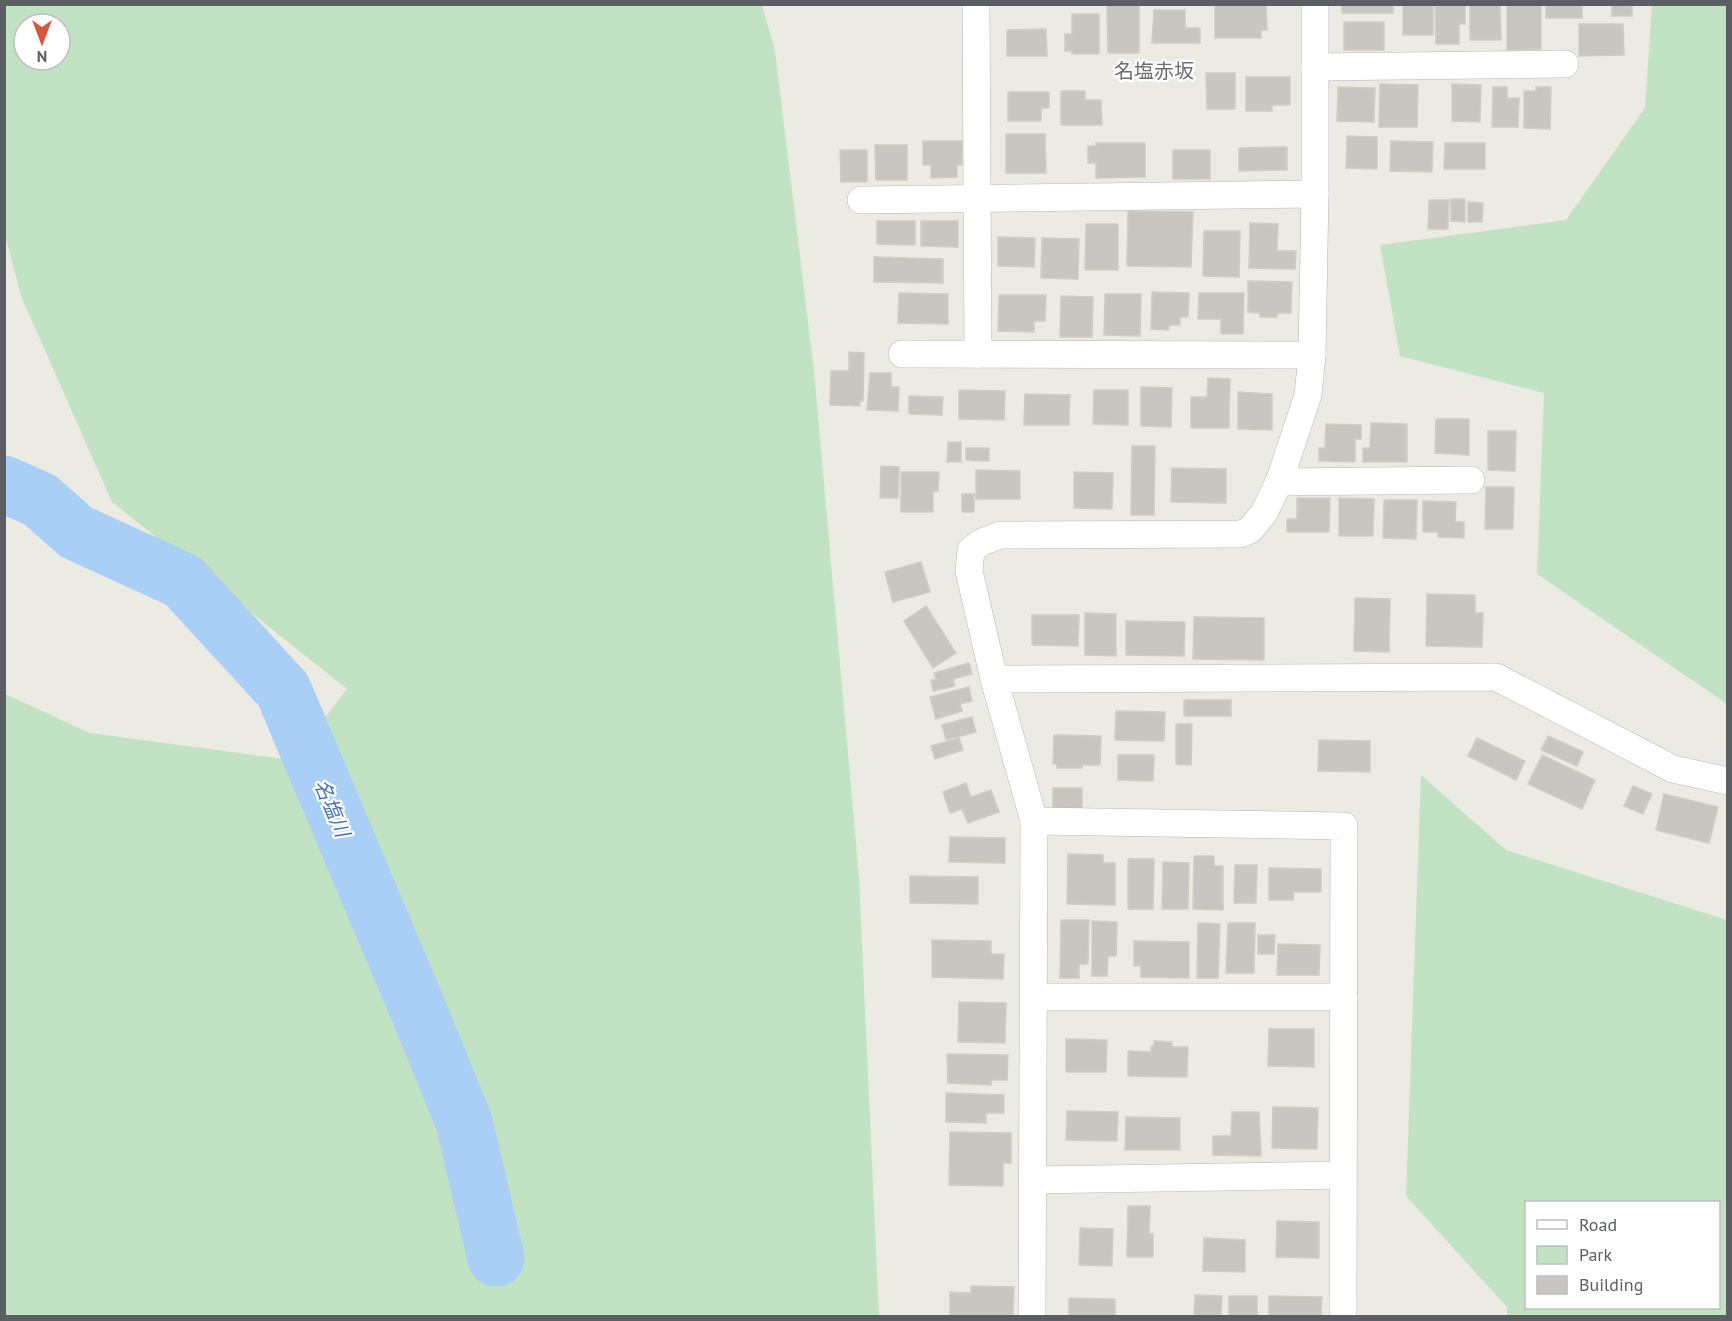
<svg xmlns="http://www.w3.org/2000/svg" width="1732" height="1321" viewBox="0 0 1732 1321" font-family="'PT Sans','Noto Sans JP',sans-serif">
<style>
.green{fill:#c2e2c4;fill-rule:evenodd}
.lines{fill:none;stroke-linecap:round;stroke-linejoin:round}
.river{stroke:#a9cff6;stroke-width:57}
.building{fill:#c8c6c0;stroke:#d1cdc2;stroke-width:1.5}
.street-casing{stroke:#b4b5b9;stroke-width:28}
.street{stroke:#fff;stroke-width:27}
.labels{text-anchor:middle;dominant-baseline:central;stroke-width:4.5;stroke-linejoin:round;paint-order:stroke}
.neighbourhood-label{font-size:20px;fill:#6c7074;stroke:#fff}
.water-label{font-size:20px;font-style:italic;fill:#4c75af;stroke:#fff}
</style>
<rect width="100%" height="100%" fill="#ecebe3"/>
<g class="green">
<path d="M5,4L762,5L775,51L814,371L859,877L879,1316H5V694L90,733L292,760L347,689L112,502L21,296L5,235ZM24,24H60V60H24Z"/>
<polygon points="1652,5 1727,5 1727,704 1537,574 1544,393 1400,356 1380,245 1566,220 1645,108"/>
<path d="M1421,775L1506,850L1727,920V1316H1507V1307L1406,1196ZM1526,1202H1718V1308H1526Z"/>
</g>
<g class="lines">
<polyline class="river" points="4,484 40,500 76,532 183,581 283,690 422,1019 464,1122 496,1258"/>
</g>
<g class="building">
<polygon points="1215,4 1266,4 1267,30 1261,30 1261,38 1215,38"/>
<rect x="1342" y="4" width="51" height="9"/>
<rect x="1403" y="4" width="30" height="31"/>
<polygon points="1435,4 1465,4 1465,24 1459,24 1459,44 1436,44"/>
<polygon points="1470,4 1500,4 1501,40 1470,40"/>
<polygon points="1507,4 1541,4 1541,49 1507,50"/>
<rect x="1546" y="4" width="36" height="14"/>
<rect x="1612" y="4" width="20" height="12"/>
<polygon points="1107,5 1139,5 1139,53 1108,53"/>
<polygon points="1154,10 1185,10 1185,28 1200,28 1200,43 1152,43"/>
<polygon points="1072,14 1099,14 1099,54 1072,54 1072,51 1065,51 1065,34 1072,34"/>
<rect x="1344" y="22" width="40" height="28"/>
<polygon points="1579,24 1623,24 1624,55 1579,56"/>
<polygon points="1046,29 1047,56 1007,56 1007,30"/>
<polygon points="1206,73 1235,73 1235,109 1207,109"/>
<polygon points="1246,77 1290,77 1290,105 1272,105 1272,111 1246,111"/>
<polygon points="1380,84 1418,85 1417,127 1379,127"/>
<polygon points="1452,84 1481,85 1480,122 1452,121"/>
<polygon points="1338,87 1375,88 1374,122 1337,121"/>
<polygon points="1493,87 1507,87 1507,98 1519,98 1518,127 1492,127"/>
<polygon points="1536,87 1551,87 1550,129 1524,128 1524,91 1536,91"/>
<polygon points="1061,91 1085,91 1085,100 1101,100 1102,125 1061,125"/>
<polygon points="1008,92 1049,92 1049,108 1041,108 1041,121 1008,121"/>
<polygon points="1006,134 1045,134 1046,173 1006,173"/>
<polygon points="1347,136 1377,137 1377,169 1346,168"/>
<polygon points="923,141 962,141 962,165 957,165 957,177 931,178 931,165 923,165"/>
<polygon points="1391,141 1433,142 1432,172 1390,171"/>
<polygon points="1096,143 1145,143 1145,177 1096,178 1096,163 1088,163 1088,146 1096,146"/>
<polygon points="1445,143 1485,143 1485,169 1444,169"/>
<polygon points="875,145 907,145 907,180 876,180"/>
<polygon points="1287,147 1287,170 1239,171 1239,148"/>
<polygon points="840,150 867,150 867,182 841,182"/>
<rect x="1173" y="150" width="37" height="29"/>
<polygon points="1451,199 1465,199 1465,222 1451,221"/>
<polygon points="1429,200 1449,200 1448,229 1428,229"/>
<polygon points="1468,202 1483,203 1482,222 1468,222"/>
<polygon points="1128,211 1193,212 1191,267 1127,266"/>
<polygon points="877,221 915,221 915,245 877,244"/>
<polygon points="921,221 958,221 958,247 921,246"/>
<polygon points="1250,223 1278,224 1277,251 1296,251 1295,269 1249,268"/>
<polygon points="1086,224 1118,224 1118,270 1085,270"/>
<polygon points="1204,231 1240,231 1239,277 1203,276"/>
<polygon points="998,237 1035,238 1034,267 998,266"/>
<polygon points="1042,238 1079,239 1078,279 1041,278"/>
<polygon points="874,257 943,259 943,283 874,282"/>
<polygon points="1248,281 1292,282 1291,313 1277,313 1277,317 1260,317 1260,313 1248,312"/>
<polygon points="1152,292 1189,293 1188,317 1180,317 1180,325 1169,325 1169,330 1151,329"/>
<polygon points="899,293 948,294 948,324 898,323"/>
<polygon points="1199,293 1244,293 1243,334 1221,334 1221,319 1198,319"/>
<polygon points="1105,294 1141,294 1140,336 1104,335"/>
<polygon points="999,295 1046,295 1045,321 1034,321 1034,332 998,331"/>
<polygon points="1061,296 1093,297 1092,337 1060,337"/>
<polygon points="849,352 864,353 863,401 860,401 860,406 830,405 831,371 849,371"/>
<polygon points="870,373 891,373 891,387 899,387 898,411 867,410"/>
<polygon points="1208,378 1230,379 1229,428 1191,428 1191,397 1207,397"/>
<polygon points="1141,387 1172,388 1171,427 1141,426"/>
<polygon points="959,390 1005,391 1004,420 959,419"/>
<polygon points="1094,390 1128,390 1128,425 1093,424"/>
<polygon points="1238,392 1272,394 1272,430 1238,429"/>
<polygon points="1025,394 1070,395 1069,425 1024,425"/>
<polygon points="909,396 943,397 942,415 909,414"/>
<polygon points="1436,419 1469,419 1469,455 1435,453"/>
<polygon points="1371,423 1407,424 1407,462 1363,462 1363,448 1370,448"/>
<polygon points="1326,424 1361,425 1361,439 1355,439 1355,462 1319,461 1319,448 1325,448"/>
<polygon points="1488,431 1516,431 1515,471 1488,470"/>
<polygon points="948,442 961,442 961,462 947,462"/>
<polygon points="1132,446 1155,446 1154,515 1131,515"/>
<polygon points="966,448 989,448 989,461 966,460"/>
<polygon points="881,466 899,467 898,498 880,498"/>
<polygon points="1172,468 1226,469 1226,503 1171,502"/>
<polygon points="976,470 1020,471 1020,499 976,499"/>
<polygon points="901,472 939,472 938,491 933,491 933,512 901,512"/>
<polygon points="1074,472 1113,473 1112,509 1074,508"/>
<polygon points="1486,487 1514,487 1513,529 1485,529"/>
<rect x="962" y="494" width="12" height="18"/>
<polygon points="1297,498 1330,498 1329,532 1287,532 1287,519 1297,519"/>
<polygon points="1339,498 1374,499 1373,536 1339,536"/>
<polygon points="1384,500 1417,500 1416,539 1383,538"/>
<polygon points="1423,501 1456,502 1455,522 1464,522 1464,538 1438,537 1438,532 1423,532"/>
<polygon points="921,562 930,592 893,602 885,572"/>
<polygon points="1427,594 1475,595 1475,613 1483,613 1482,647 1426,646"/>
<polygon points="1355,598 1390,599 1389,652 1354,651"/>
<polygon points="926,606 956,653 933,668 904,621"/>
<polygon points="1085,613 1116,614 1116,656 1085,655"/>
<polygon points="1032,615 1079,615 1078,646 1032,645"/>
<polygon points="1194,617 1264,618 1264,660 1193,659"/>
<polygon points="1126,621 1185,622 1184,656 1126,655"/>
<polygon points="969,663 972,674 953,679 955,686 933,691 931,680 936,679 934,673"/>
<polygon points="969,687 972,701 960,704 962,711 936,719 930,697"/>
<rect x="1184" y="700" width="47" height="16"/>
<polygon points="1116,711 1165,712 1164,741 1115,740"/>
<polygon points="972,717 976,732 946,740 942,725"/>
<polygon points="1176,724 1192,724 1191,765 1176,764"/>
<polygon points="1054,735 1101,736 1100,765 1082,765 1082,768 1057,768 1057,764 1053,764"/>
<polygon points="1548,736 1583,752 1577,766 1541,750"/>
<polygon points="959,738 963,750 935,759 931,746"/>
<polygon points="1477,738 1525,761 1516,780 1468,756"/>
<polygon points="1319,740 1370,741 1370,772 1318,771"/>
<polygon points="1118,755 1154,755 1153,781 1118,780"/>
<polygon points="1542,755 1595,780 1582,809 1528,784"/>
<polygon points="966,783 971,797 991,790 999,812 968,823 962,809 950,813 943,792"/>
<polygon points="1633,786 1652,794 1643,814 1624,806"/>
<rect x="1053" y="788" width="29" height="20"/>
<polygon points="1664,794 1718,807 1709,843 1656,830"/>
<polygon points="950,837 1005,838 1005,863 949,862"/>
<polygon points="1068,854 1103,855 1103,863 1115,863 1115,905 1067,904"/>
<polygon points="1194,856 1214,856 1214,866 1223,866 1223,910 1193,909"/>
<polygon points="1128,859 1154,859 1153,909 1128,909"/>
<polygon points="1163,862 1189,863 1188,909 1162,909"/>
<polygon points="1235,865 1257,865 1256,903 1234,903"/>
<polygon points="1269,868 1321,869 1321,892 1294,892 1293,900 1269,900"/>
<polygon points="910,876 978,877 978,904 910,903"/>
<polygon points="1061,920 1089,920 1088,964 1079,964 1079,978 1060,978"/>
<polygon points="1092,921 1117,922 1116,956 1108,956 1107,976 1092,976"/>
<polygon points="1198,923 1220,924 1218,978 1197,978"/>
<polygon points="1228,923 1255,923 1254,973 1226,973"/>
<polygon points="1258,935 1275,935 1274,954 1258,954"/>
<polygon points="932,940 991,941 991,954 1004,954 1003,979 932,977"/>
<polygon points="1134,941 1189,942 1189,978 1141,977 1141,966 1134,966"/>
<polygon points="1278,944 1320,945 1319,975 1277,975"/>
<polygon points="959,1002 1006,1003 1005,1043 958,1042"/>
<polygon points="1269,1029 1314,1029 1314,1067 1268,1066"/>
<polygon points="1066,1039 1107,1040 1106,1072 1066,1072"/>
<polygon points="1154,1041 1172,1042 1172,1047 1188,1047 1187,1077 1128,1076 1128,1051 1151,1052 1151,1046 1154,1046"/>
<polygon points="947,1054 1008,1055 1007,1080 991,1080 991,1085 948,1083"/>
<polygon points="946,1093 1004,1095 1004,1113 986,1113 986,1123 946,1122"/>
<polygon points="1273,1107 1318,1108 1317,1149 1272,1148"/>
<polygon points="1067,1111 1118,1112 1117,1141 1066,1140"/>
<polygon points="1232,1112 1259,1112 1261,1156 1213,1155 1213,1136 1231,1136"/>
<polygon points="1126,1117 1180,1118 1180,1150 1125,1150"/>
<polygon points="950,1132 1011,1133 1011,1163 1003,1163 1003,1186 949,1185"/>
<polygon points="1128,1206 1150,1206 1149,1234 1153,1234 1153,1257 1127,1257"/>
<polygon points="1277,1221 1319,1222 1319,1258 1276,1257"/>
<polygon points="1080,1228 1113,1229 1112,1266 1079,1265"/>
<polygon points="1204,1238 1245,1240 1245,1272 1203,1271"/>
<polygon points="971,1286 1014,1287 1013,1316 950,1316 950,1292 971,1293"/>
<polygon points="1195,1295 1222,1296 1221,1316 1194,1316"/>
<rect x="1229" y="1296" width="28" height="20"/>
<polygon points="1269,1296 1322,1297 1321,1316 1269,1316"/>
<polygon points="1069,1298 1115,1299 1115,1316 1069,1316"/>
</g>
<g class="lines">
<defs>
<g id="street">
<polyline points="976,4 978,354"/>
<polyline points="1315,67 1565,64"/>
<polyline points="861,200 1315,194"/>
<polyline points="902,354 1312,355"/>
<polyline points="1279,482 1471,480"/>
<polyline points="994,679 1496,677 1673,769 1728,781"/>
<polyline points="1034,821 1344,826 1343,1316"/>
<polyline points="1034,997 1344,997"/>
<polyline points="1033,1180 1343,1175"/>
<polyline points="1032,1316 1034,821 994,679 969,571 971,550 982,542 1000,535 1241,534 1250,530 1264,513 1279,482 1308,395 1312,355 1315,194 1315,4"/>
</g>
</defs>
<use href="#street" class="street-casing"/>
<use href="#street" class="street"/>
</g>
<g class="labels">
<g class="neighbourhood-label">
<text x="1154" y="71">名塩赤坂</text>
</g>
<g class="water-label">
<text transform="translate(332 808) rotate(67)">名塩川</text>
</g>
</g>
<rect width="1732" height="1321" fill="none" stroke="#5b5e62" stroke-width="12"/>
<rect x="1525" y="1201" width="195" height="108" fill="#ffffff" stroke="#bdbfc0" stroke-width="1.5"/>
<rect x="1537" y="1220" width="30" height="9" fill="#ffffff" stroke="#bdbfc0" stroke-width="1.5"/>
<text x="1579" y="1231" font-size="18" fill="#5b5e62">Road</text>
<rect x="1537" y="1246" width="30" height="18" fill="#c2e2c4" stroke="#bdbfc0" stroke-width="1.5"/>
<text x="1579" y="1261" font-size="18" fill="#5b5e62">Park</text>
<rect x="1537" y="1276" width="30" height="18" fill="#c8c6c0" stroke="#bdbfc0" stroke-width="1.5"/>
<text x="1579" y="1291" font-size="18" fill="#5b5e62">Building</text>
<g transform="translate(42 42) rotate(180)"><circle r="28" fill="#ffffff" stroke="#bdbfc0" stroke-width="1.5"/>
<path d="M0-4.5L10 22L0 15L-10 22Z" fill="#d8553e"/>
<text y="-9" font-size="16" font-weight="bold" text-anchor="middle" fill="#5b5e62">N</text>
</g>
</svg>
